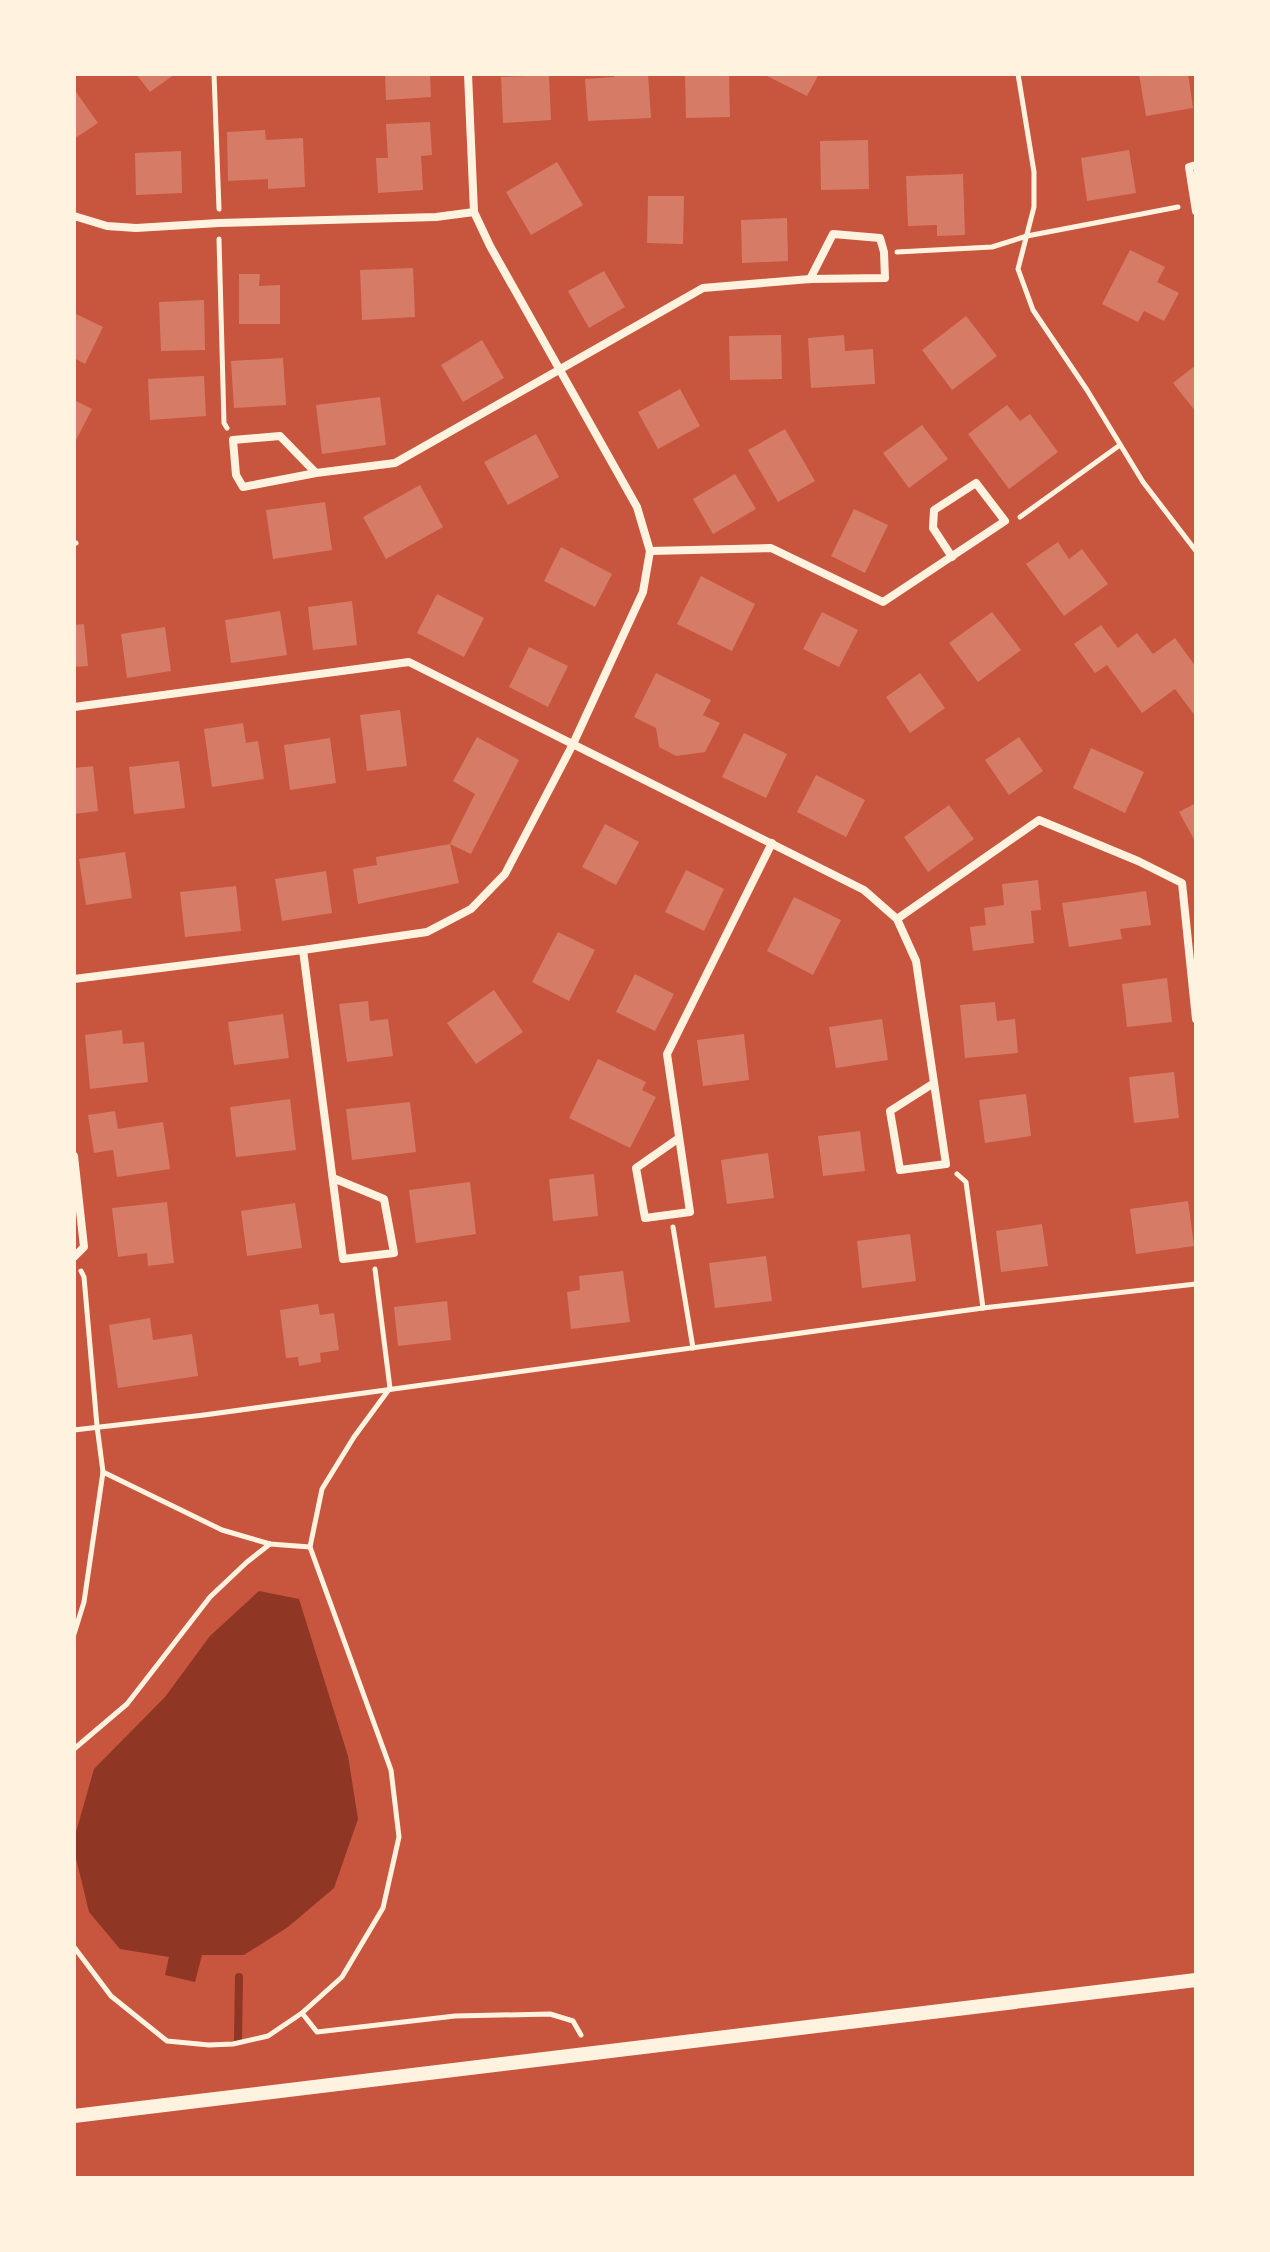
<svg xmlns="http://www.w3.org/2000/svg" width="1270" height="2252" viewBox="0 0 1270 2252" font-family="Cabin,sans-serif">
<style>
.water{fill:#8f3625}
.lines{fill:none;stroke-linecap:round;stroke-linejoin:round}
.stream{stroke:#8f3625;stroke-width:8}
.building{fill:#d67c66}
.path{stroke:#fff3e0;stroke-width:5}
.minor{stroke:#fff3e0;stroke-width:8}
.tertiary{stroke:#fff3e0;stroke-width:14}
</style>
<rect width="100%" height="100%" fill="#c8553d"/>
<polygon class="water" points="259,1591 299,1599 348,1756 358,1819 334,1888 288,1927 244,1955 202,1955 195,1982 165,1975 169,1957 120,1949 89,1912 74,1850 74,1839 94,1769 165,1697 210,1636"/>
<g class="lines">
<polyline class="stream" points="238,2040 239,1977"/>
</g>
<g class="building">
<polygon points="136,74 175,74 150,92"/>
<polygon points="385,74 430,74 431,97 386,100"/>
<polygon points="614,74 648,74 651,118 588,121 585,79 614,77"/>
<polygon points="685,74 729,74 730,117 686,118"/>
<polygon points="763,74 819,74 807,96"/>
<polygon points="1139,74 1188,74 1193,108 1146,116"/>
<polygon points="549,75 551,120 503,123 501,77"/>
<polygon points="74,89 98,123 74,139"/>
<polygon points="430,122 432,155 421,156 423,190 378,193 376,158 388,158 386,124"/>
<polygon points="265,130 266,140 303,138 305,187 268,189 268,179 228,181 227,132"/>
<polygon points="868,140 869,189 821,190 820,141"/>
<polygon points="1129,150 1136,193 1087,201 1081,158"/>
<polygon points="181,151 182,193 136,195 135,153"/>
<polygon points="557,162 583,205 531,235 506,192"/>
<polygon points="963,174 965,235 937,236 937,225 908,226 906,176"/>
<polygon points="648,196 684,196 683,244 647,243"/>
<polygon points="787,218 788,261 742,263 741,220"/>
<polygon points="1130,250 1165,267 1157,282 1179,293 1164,321 1144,311 1138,322 1102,304"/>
<polygon points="413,268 415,317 362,320 360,270"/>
<polygon points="604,271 625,307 589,328 568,291"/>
<polygon points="239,274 260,274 259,286 280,285 280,324 239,324"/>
<polygon points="204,300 205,350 161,351 159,302"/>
<polygon points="74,313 103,327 85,364 74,358"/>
<polygon points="966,316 997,356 952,390 922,350"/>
<polygon points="781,335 782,379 730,380 729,336"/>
<polygon points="844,335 845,351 873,349 875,384 811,388 808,338"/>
<polygon points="482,340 504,378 463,402 441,365"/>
<polygon points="283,358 286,405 234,408 231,361"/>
<polygon points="1196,365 1196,412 1173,383"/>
<polygon points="204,376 206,416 150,420 148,379"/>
<polygon points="680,389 700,426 658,449 638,412"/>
<polygon points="380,397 386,445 322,454 316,405"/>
<polygon points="74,400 92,409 74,444"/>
<polygon points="1007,405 1020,421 1030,414 1058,452 1009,489 968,434"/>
<polygon points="922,425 948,459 909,488 883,453"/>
<polygon points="785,429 815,481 778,502 748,450"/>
<polygon points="536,434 559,477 508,505 484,462"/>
<polygon points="735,474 756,509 713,534 693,499"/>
<polygon points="420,485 443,527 386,559 363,517"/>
<polygon points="325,502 332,550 273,559 266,510"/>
<polygon points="854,509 888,525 865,573 831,556"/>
<polygon points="1058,542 1069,559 1082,549 1108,584 1064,616 1026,564"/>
<polygon points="561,547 612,574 595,607 544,581"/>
<polygon points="701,576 755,604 732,651 677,624"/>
<polygon points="437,594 484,618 464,657 417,633"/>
<polygon points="352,601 357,645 313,650 308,607"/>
<polygon points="280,611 287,655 231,663 225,620"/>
<polygon points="822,612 858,630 839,667 803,649"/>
<polygon points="992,612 1021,650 978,682 949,643"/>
<polygon points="84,624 88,666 74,667 74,625"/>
<polygon points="1101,625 1118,648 1137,633 1153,654 1175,638 1196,667 1196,717 1175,689 1142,713 1107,665 1095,673 1074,644"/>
<polygon points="165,627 171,671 127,678 121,634"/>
<polygon points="529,647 568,666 548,707 509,687"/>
<polygon points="656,673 711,700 703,715 720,723 705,752 676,756 659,747 656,728 634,717"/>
<polygon points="920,673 945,708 910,733 886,697"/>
<polygon points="400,710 407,766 367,771 360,715"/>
<polygon points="243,723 246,743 258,741 264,779 212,787 204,729"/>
<polygon points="744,733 787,754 766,798 722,777"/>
<polygon points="477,737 519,760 471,854 450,844 475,794 453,781"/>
<polygon points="1019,737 1043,771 1009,795 985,760"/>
<polygon points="330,738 336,783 290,790 284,745"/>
<polygon points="1091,748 1144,772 1125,813 1073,788"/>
<polygon points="179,761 185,808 134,814 129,767"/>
<polygon points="93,766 98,811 74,814 74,768"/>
<polygon points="816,775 865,800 846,837 797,812"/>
<polygon points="1196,803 1196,843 1179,812"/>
<polygon points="949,805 974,839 928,872 904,837"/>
<polygon points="605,824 639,842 616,885 582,867"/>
<polygon points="450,844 459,883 358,904 353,869 377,865 376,857"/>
<polygon points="125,852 132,898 86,905 79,859"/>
<polygon points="686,870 724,889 704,931 665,912"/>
<polygon points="326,871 332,913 282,921 275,879"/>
<polygon points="1038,880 1041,910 1031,911 1034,943 973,951 970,927 986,925 984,908 1004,905 1002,884"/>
<polygon points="236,886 241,931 185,937 180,892"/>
<polygon points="1146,891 1151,925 1120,929 1122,939 1069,947 1062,903"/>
<polygon points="794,897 841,920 813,975 767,951"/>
<polygon points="558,932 595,950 569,1001 532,982"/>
<polygon points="635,974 674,994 655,1031 616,1012"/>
<polygon points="1167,978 1172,1022 1127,1027 1122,984"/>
<polygon points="494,990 523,1032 476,1064 447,1023"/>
<polygon points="368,1001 370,1021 388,1019 393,1056 347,1062 339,1004"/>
<polygon points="995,1002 997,1021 1015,1019 1018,1053 965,1058 960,1005"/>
<polygon points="283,1014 289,1058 234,1065 228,1022"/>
<polygon points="882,1019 888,1060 836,1068 829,1027"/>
<polygon points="122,1030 123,1044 144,1042 148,1082 90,1089 85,1035"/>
<polygon points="744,1034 749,1080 703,1086 697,1040"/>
<polygon points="598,1059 646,1082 642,1090 656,1097 630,1148 569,1118"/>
<polygon points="1174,1072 1179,1118 1134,1123 1129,1077"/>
<polygon points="1026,1094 1031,1136 985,1143 979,1100"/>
<polygon points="290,1099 296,1150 236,1157 230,1107"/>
<polygon points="410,1102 416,1152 352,1160 346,1109"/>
<polygon points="115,1111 118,1129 163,1122 170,1169 117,1177 113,1150 94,1153 88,1115"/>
<polygon points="860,1131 865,1171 823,1176 818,1136"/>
<polygon points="768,1153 774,1198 727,1204 721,1160"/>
<polygon points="594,1174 598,1216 553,1221 549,1179"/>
<polygon points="470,1182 476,1234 416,1243 409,1190"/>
<polygon points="1188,1201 1194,1246 1136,1254 1130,1209"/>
<polygon points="167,1202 174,1263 148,1266 147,1253 118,1257 112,1208"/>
<polygon points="295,1203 302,1248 247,1256 241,1211"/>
<polygon points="1042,1224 1048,1266 1001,1272 996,1231"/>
<polygon points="910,1234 916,1281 862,1288 857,1241"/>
<polygon points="766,1256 772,1301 715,1308 709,1263"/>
<polygon points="623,1271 630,1322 571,1329 567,1292 580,1290 579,1276"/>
<polygon points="447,1301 451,1340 398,1346 394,1307"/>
<polygon points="318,1304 320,1315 334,1313 339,1350 320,1353 321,1362 299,1366 298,1357 286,1358 280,1310"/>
<polygon points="150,1318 153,1340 192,1334 198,1376 118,1388 109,1325"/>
</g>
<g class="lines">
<g class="path">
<polyline points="214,74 219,209"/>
<polyline points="1018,74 1034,172 1034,207 1018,269 1033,310 1087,390 1143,482 1196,551"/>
<polyline points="219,239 224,423 227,428"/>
<polyline points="897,252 992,247 1027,236 1178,207"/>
<polyline points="1020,517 1120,445"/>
<polyline points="74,544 76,543"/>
<polyline points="957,1174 966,1182 983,1308"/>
<polyline points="673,1227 693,1348"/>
<polyline points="74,1430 204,1415 983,1308 1196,1284"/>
<polyline points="103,1472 222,1530 270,1544 310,1547"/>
<polyline points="74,1634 84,1602 103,1472 97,1426 84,1277 81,1271"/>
<polyline points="74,1749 127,1704 210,1597 247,1562 270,1544"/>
<polyline points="74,1947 111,1996 167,2041 209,2045 233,2044 268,2036 302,2013 342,1977 383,1908 399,1837 391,1770 310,1547 322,1489 354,1437 390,1388 375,1269"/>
<polyline points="302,2013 317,2032 455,2016 550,2014 573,2021 581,2035"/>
</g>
<g class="minor">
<polyline points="1196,165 1189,167 1196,211"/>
<polyline points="74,216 107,226 136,228 219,223 436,217 474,212 468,74"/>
<polyline points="316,473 280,436 233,440 236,475 243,487 316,473 395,463 703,288 810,279 885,278 884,252 880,238 833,234 810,279"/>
<polyline points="650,551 771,548 883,602 1005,521 976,483 934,510 933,528 952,557"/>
<polyline points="74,707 409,662 864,890 897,919 916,961 946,1164 900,1170 890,1111 934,1083"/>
<polyline points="897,919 1039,820 1138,861 1182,883 1196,1019"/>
<polyline points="303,950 343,1259 394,1253 384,1199 333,1178"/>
<polyline points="74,979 303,950 427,932 471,909 505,874 573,744 643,592 650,551 637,507 490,246 474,212"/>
<polyline points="679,1138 636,1168 645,1218 690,1212 667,1054 772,843"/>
<polyline points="74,1156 84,1247 74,1257"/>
</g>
<polyline class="tertiary" points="74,2116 1196,1980"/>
</g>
<rect width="1270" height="2252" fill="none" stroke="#fff3e0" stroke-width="152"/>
</svg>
